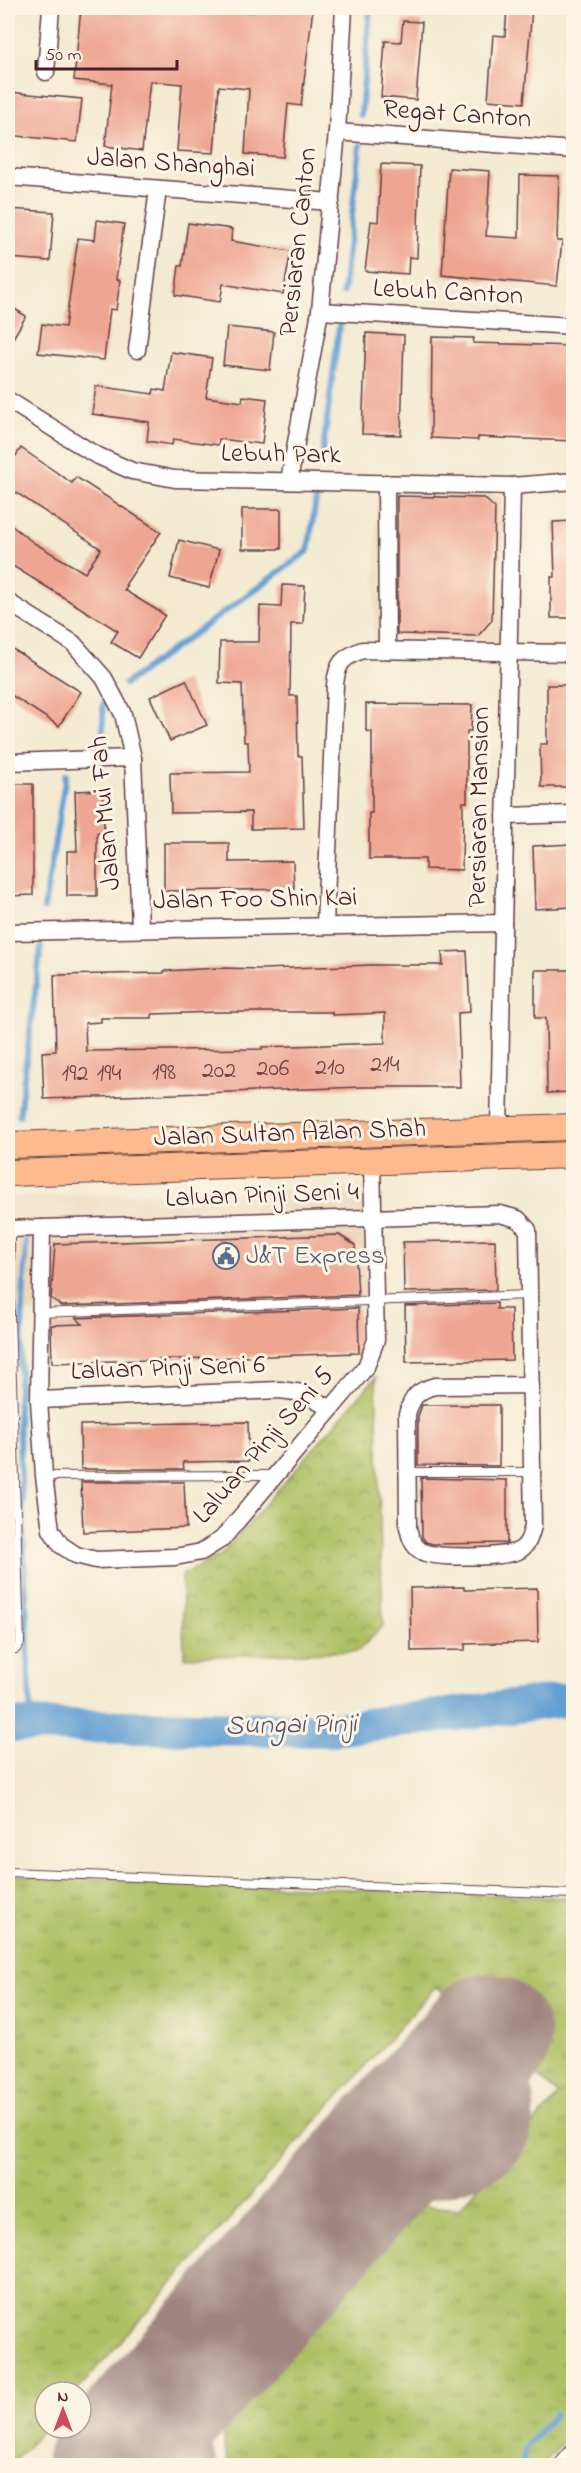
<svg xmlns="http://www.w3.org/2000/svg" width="581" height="2473" viewBox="0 0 581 2473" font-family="'Indie Flower',sans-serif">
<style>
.built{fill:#edd7bb}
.grass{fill:url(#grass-tufts);stroke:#7c7048;stroke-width:1.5}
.park{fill:url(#park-crowns);stroke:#7c7048;stroke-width:1.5}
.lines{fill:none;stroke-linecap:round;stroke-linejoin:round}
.stream{stroke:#629fd3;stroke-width:6}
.river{stroke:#629fd3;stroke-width:34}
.taxiway{stroke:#9e847e;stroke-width:51}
.runway{stroke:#9e847e;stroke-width:128}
.building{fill:#eea692;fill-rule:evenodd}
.service-casing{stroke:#633d44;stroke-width:10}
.minor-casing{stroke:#633d44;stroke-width:19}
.primary-casing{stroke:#633d44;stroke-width:28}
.service{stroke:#fff;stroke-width:8}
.minor{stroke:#fff;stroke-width:16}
.primary{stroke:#fcba8e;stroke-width:26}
.labels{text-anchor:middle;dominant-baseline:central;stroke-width:6;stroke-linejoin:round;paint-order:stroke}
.number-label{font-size:24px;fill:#734145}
.street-label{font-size:27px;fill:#4a1f2b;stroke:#fcf5e5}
.service-label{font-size:27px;fill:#4e5e75;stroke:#fcf5e5;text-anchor:start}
.water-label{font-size:28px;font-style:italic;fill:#54526e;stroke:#fcf5e5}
</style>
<defs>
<pattern id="grass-tufts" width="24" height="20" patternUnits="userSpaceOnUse" patternTransform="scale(1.5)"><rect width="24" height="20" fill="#adc064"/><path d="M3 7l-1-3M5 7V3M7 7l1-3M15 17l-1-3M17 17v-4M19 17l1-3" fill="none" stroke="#8f9b53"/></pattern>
<pattern id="park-crowns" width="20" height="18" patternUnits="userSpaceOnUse" patternTransform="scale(1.5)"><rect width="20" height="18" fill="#adc064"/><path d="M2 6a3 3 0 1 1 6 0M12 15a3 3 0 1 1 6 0" fill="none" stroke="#8f9b53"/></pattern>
</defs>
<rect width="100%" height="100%" fill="#fcf5e5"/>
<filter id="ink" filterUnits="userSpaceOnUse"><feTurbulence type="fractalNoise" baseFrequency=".0167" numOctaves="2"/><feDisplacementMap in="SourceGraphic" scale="12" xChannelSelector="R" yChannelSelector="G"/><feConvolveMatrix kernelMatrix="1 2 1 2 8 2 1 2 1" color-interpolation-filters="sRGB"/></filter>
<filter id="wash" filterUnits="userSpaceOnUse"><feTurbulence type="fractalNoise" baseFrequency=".008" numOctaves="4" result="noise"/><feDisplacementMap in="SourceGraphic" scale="24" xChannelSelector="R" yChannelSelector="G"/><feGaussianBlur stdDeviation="1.35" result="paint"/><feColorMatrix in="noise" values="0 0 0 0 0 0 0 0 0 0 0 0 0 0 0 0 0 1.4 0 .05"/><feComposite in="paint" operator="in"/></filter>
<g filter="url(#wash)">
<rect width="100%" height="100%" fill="#f3ead1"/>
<g class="built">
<polygon points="377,492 502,495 500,641 374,639"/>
<polygon points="362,1189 366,1303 8,1313 8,1197"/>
</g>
<polygon class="grass" points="8,1875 573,1898 573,2430 543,2465 229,2465 223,2444 225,2417 419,2205 459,2209 559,2095 436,1986 76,2392 45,2392 45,2427 11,2465 8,2466"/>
<polygon class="park" points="376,1377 383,1626 358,1651 184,1657 182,1575 221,1555"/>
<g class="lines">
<g class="stream">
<polyline points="361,115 370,8"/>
<polyline points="343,293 360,145"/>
<polyline points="322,458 340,320"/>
<polyline points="125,684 308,551 317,493"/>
<polyline points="103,704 103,737"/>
<polyline points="44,909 66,774"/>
<polyline points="19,1116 41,947"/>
<polyline points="26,1240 18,1411 31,1724"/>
<polyline points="569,2398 574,2393"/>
<polyline points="523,2465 524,2450 555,2414"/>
</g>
<polyline class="river" points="8,1725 327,1730 574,1699"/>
<g class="taxiway">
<path d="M450,2052C455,2052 462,2051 468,2052C510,2063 524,2127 489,2152C465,2170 430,2171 402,2182C371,2194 343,2215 315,2232L376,2140L409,2076L421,2062L434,2055Z"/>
<path d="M192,2466C188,2458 188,2450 187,2442C185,2408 194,2382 210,2353"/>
</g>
<polyline class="runway" points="110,2466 487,2038"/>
</g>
<g id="blocks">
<g class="building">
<polygon points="81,8 169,8 199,11 200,8 254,12 255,8 313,8 301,106 288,104 283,157 245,154 249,89 219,86 214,153 177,151 182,84 150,81 142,151 105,146 112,84 74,80"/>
<polygon points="507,8 532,8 524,103 488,100 493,35 505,36"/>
<polygon points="403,21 422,22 416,100 381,97 385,41 401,42"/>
<polygon points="8,92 82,99 77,142 8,135"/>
<polygon points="381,164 420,166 417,258 409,257 408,274 365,271 371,221 378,222"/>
<polygon points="449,168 490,171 486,236 519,238 520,175 559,176 557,241 562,241 557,286 442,275"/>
<polygon points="8,209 54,212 50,261 8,258"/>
<polygon points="97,220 124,224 116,279 120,280 116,310 110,309 104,360 38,353 42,324 65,327 78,238 95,240"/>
<polygon points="188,223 232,229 231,241 291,251 283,294 223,284 220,302 175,295 179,266 182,266"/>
<polygon points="8,305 26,316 8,347"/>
<polygon points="227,327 274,332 270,370 223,365"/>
<polygon points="366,333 404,335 401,435 362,434"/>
<polygon points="432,337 474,338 473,343 573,346 573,441 478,437 478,440 431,438"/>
<polygon points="171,352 212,358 206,397 242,402 243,396 267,399 262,444 219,439 218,445 173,439 172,445 147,441 149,422 92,414 96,386 153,394 154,389 165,391"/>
<polygon points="21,448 72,483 76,477 161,532 125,585 127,586 124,590 165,615 138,658 111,642 118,631 8,563 8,523 34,543 85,573 101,549 8,487 8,467"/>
<polygon points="397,496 484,498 495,508 492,620 478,636 397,634"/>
<rect x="242" y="509" width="39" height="40"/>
<polygon points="573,521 573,618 551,618 551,577 555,577 553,522"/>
<polygon points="179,540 219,550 209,588 170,578"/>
<polygon points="282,585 305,586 303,624 291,624 290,696 297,696 298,756 302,756 304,828 251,829 251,812 171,813 170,773 249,772 248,742 244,742 242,684 219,683 220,642 259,642 260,606 281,607"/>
<polygon points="8,646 81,692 59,726 8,693"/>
<polygon points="186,680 207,725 170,741 150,697"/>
<polygon points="547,685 573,685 573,787 541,787 540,744 547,744"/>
<polygon points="366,704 472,705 471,731 467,731 467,802 463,802 462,870 425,869 425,859 369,859 369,813 372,813 372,732 366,731"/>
<polygon points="8,784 33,784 33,895 8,896"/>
<polygon points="103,790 104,833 97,833 97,896 67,896 67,851 77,851 75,791"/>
<polygon points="164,843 229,843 229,862 293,861 294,889 164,891"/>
<polygon points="573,844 573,907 535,909 533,846"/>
<path d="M467,951L470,1012L458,1013L460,1087H362L44,1099L42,1052L56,1051L54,975L164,973V971L219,968L263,969L372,965H443L442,952ZM219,1012H332V1015L385,1013V1043L262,1047V1049L86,1051L85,1023L101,1022V1018H152V1014Z"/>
<polygon points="535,970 573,970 573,1092 547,1093 546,1018 535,1018"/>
<polygon points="339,1235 355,1245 358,1295 61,1306 51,1298 55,1244"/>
<polygon points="495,1240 496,1290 404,1292 403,1242"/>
<polygon points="497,1303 497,1309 511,1309 512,1360 406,1362 405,1306"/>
<polygon points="358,1308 359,1353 52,1363 51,1325 83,1324 76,1318"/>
<polygon points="422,1405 499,1405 499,1466 418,1465 418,1416"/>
<polygon points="248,1422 249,1461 183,1462 184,1469 81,1469 80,1425"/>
<polygon points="421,1478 507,1480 507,1543 433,1544 426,1542 422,1537"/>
<polygon points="81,1482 184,1482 186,1528 83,1532"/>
<polygon points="464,1587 464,1590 537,1588 538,1642 465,1644 465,1650 411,1651 410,1588"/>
</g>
</g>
</g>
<g filter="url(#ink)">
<use href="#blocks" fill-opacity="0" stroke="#633d44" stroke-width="1.5"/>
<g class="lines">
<defs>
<g id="service">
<polyline points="10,1229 10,1317"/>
<polyline points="40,1313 531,1295"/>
<polyline points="8,1317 10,1317 20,1643 16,1649 8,1649"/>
<polyline points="407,1472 532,1472"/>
<polyline points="44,1476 275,1475"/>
<polyline points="8,1872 574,1894"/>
<polyline points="556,2466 574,2445"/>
</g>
<g id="minor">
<polyline points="46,72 51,8"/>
<polyline points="337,132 574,150"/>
<polyline points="8,177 331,202"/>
<polyline points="320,311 574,326"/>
<polyline points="137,350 158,189"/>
<polyline points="8,400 94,454 132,471 175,479 512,486 574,481"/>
<polyline points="289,481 320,311 337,132 344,8"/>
<polyline points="386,483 387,650"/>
<polyline points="8,602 73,643 104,678 123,714 133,758 140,928"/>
<polyline points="8,762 133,758"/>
<polyline points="505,816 574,814"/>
<path d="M325,924L335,685C337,663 342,658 362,650L574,653"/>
<polyline points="8,932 503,923"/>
<polyline points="499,1129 512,486"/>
<polyline points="42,1228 39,1400 44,1476 51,1530 61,1545 76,1555 96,1560 175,1557 201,1552 222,1539 366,1367 376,1340 372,1162"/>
<path d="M8,1229L500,1214L518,1219L528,1230L533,1526C530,1536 529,1544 520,1550C508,1558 433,1559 421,1551C412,1545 410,1537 408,1527L407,1414C412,1397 418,1390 435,1386L531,1385"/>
<polyline points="39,1400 280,1390 303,1393 331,1409"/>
</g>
<g id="primary">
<polyline points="8,1145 574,1127"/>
<polyline points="8,1173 574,1155"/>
</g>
</defs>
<use href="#service" class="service-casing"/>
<use href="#minor" class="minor-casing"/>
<use href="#primary" class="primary-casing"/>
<use href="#service" class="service"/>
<use href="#minor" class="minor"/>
<use href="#primary" class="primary"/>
</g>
</g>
<defs>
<symbol id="civic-ring" viewBox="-11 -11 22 22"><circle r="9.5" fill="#fcf5e5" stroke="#5c6f8a" stroke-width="1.5"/><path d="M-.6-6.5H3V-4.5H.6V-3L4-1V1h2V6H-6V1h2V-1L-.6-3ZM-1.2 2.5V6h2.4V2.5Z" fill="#5c6f8a"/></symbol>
</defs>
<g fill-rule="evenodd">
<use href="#civic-ring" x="211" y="1241" width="30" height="30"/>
</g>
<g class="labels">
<g class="number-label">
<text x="385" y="1065">214</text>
<text x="330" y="1068">210</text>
<text x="273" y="1069">206</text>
<text x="219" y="1071">202</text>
<text x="164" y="1073">198</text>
<text x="75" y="1074">192</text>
<text x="109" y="1074">194</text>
</g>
<g class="street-label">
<text transform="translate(457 115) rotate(4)">Regat Canton</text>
<text transform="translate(171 164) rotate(4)">Jalan Shanghai</text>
<text transform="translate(299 242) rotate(-84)">Persiaran Canton</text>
<text transform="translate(448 293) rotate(3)">Lebuh Canton</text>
<text transform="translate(281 455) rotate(1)">Lebuh Park</text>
<text transform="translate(480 807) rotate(-89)">Persiaran Mansion</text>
<text transform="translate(106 813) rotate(-95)">Jalan Mui Fah</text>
<text transform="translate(255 900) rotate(-1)">Jalan Foo Shin Kai</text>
<text transform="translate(290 1134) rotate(-2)">Jalan Sultan Azlan Shah</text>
<text transform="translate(262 1196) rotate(-2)">Laluan Pinji Seni 4</text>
<text transform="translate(168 1369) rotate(-2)">Laluan Pinji Seni 6</text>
<text transform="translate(264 1446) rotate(-49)">Laluan Pinji Seni 5</text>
</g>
<g class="service-label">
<text x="246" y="1256">J&amp;T Express</text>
</g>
<g class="water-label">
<text transform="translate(291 1726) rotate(-1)">Sungai Pinji</text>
</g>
</g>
<rect width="581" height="2473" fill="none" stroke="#fcf5e5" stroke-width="30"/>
<g transform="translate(63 2410)"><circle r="28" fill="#fcf5e5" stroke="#b59f9b" stroke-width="1.5"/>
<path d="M0-4.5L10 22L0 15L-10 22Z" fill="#d1495b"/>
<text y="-9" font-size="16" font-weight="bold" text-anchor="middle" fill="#4a1f2b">N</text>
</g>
<path d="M36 60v9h141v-9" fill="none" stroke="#4a1f2b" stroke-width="3"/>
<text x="45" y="60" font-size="18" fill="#4a1f2b" stroke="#fcf5e5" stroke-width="4.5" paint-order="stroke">50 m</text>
</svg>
